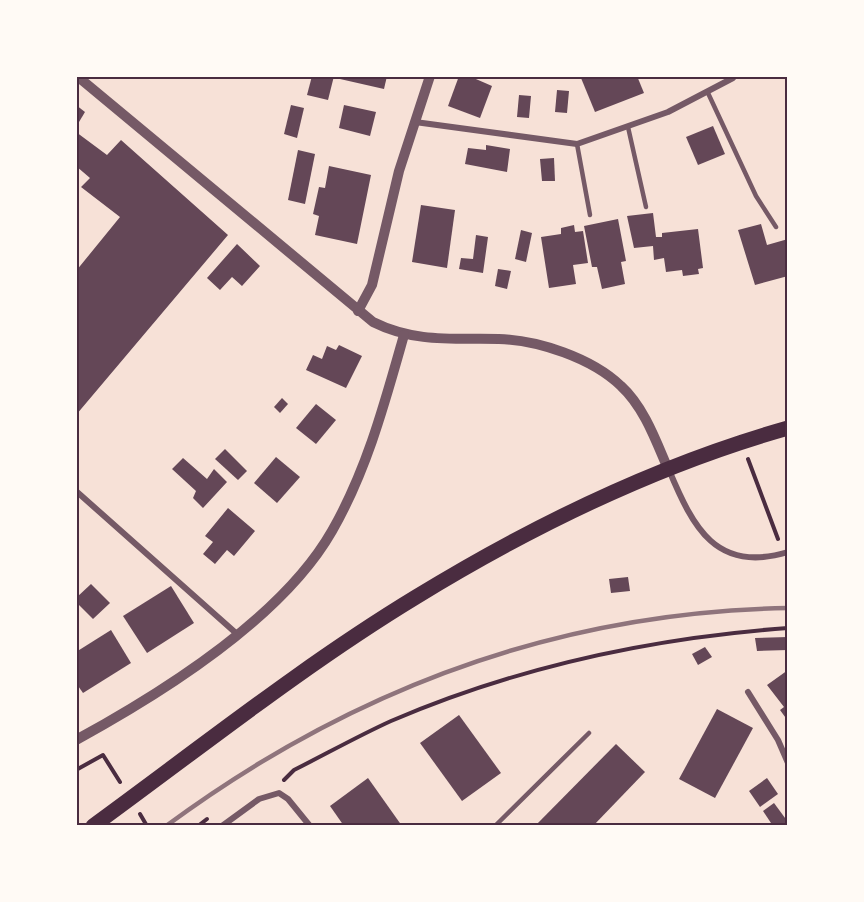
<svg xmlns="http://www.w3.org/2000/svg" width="864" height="902" viewBox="0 0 864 902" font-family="'DM Sans',sans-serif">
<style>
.building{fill:#644757}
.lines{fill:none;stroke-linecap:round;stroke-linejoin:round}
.path{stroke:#4a2c40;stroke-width:4}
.service{stroke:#755966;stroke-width:4.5}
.minor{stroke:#755966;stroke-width:6}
.tertiary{stroke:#755966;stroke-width:10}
.primary{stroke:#4a2c40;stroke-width:15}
.rail{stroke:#8f747c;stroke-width:4.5}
.neatline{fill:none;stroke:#4a2c40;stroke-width:2}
</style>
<rect width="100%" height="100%" fill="#f7e1d7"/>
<g class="building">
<polygon points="312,76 334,76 328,100 307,95"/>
<polygon points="341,76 387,76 384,89 340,79"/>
<polygon points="459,76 469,76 492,86 480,118 448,106"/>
<polygon points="585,76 637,76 644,93 595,112 581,78"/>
<polygon points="557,90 569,91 567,113 555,112"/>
<polygon points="519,95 531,96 529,118 517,117"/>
<polygon points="76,105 85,112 76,127"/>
<polygon points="291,105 304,108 297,138 284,134"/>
<polygon points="344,105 376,112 370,136 339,128"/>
<polygon points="713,126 725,154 698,165 686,137"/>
<polygon points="76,132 107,155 121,140 228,235 76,415 76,271 120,217 81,187 90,178 76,166"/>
<polygon points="486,145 510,149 507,172 465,164 468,148 486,150"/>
<polygon points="298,150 315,154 305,204 288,200"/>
<polygon points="554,158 555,181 542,181 540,159"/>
<polygon points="329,166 371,175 357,244 315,235 319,216 313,214 319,187 325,188"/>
<polygon points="421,205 455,210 447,268 412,262"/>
<polygon points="653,213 656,237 662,237 662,233 698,229 703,268 698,269 699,274 683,276 682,270 666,272 664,258 654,260 653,246 634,248 627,216"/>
<polygon points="618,219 626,261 621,262 625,284 602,289 597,267 592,267 584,226"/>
<polygon points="761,224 767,245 788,239 788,276 755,285 738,230"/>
<polygon points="574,225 575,232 583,231 588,263 573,265 576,284 549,288 541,237 561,234 561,228"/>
<polygon points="521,230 532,233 526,262 515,259"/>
<polygon points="476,235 488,237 483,273 459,269 461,258 473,259"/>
<polygon points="237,244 260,266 242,286 232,277 220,290 207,278"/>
<polygon points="498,269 511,271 507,289 495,286"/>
<polygon points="339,345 362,356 346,388 306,370 313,355 322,359 327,346 336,350"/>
<polygon points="282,398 288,404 280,413 274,407"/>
<polygon points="316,404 336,420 316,444 296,428"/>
<polygon points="225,449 247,471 238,480 215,459"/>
<polygon points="276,457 300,477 277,503 254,483"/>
<polygon points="183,458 207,479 214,469 227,482 203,508 193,498 196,491 172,469"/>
<polygon points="228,508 255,531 234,556 227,550 215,564 203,554 213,542 205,536"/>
<polygon points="628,577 630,591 611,593 609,579"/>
<polygon points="91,584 110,603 93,619 76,602 76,598"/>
<polygon points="171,586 194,623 147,653 123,616"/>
<polygon points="111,630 131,663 83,693 76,683 76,652"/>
<polygon points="788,637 788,650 757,651 755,638"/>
<polygon points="705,647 712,657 698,665 692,654"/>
<polygon points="788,670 788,721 780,710 784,707 767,685"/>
<polygon points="717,709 753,728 715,798 679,779"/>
<polygon points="459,715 501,773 462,801 420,743"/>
<polygon points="616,744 645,772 593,826 535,826"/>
<polygon points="368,778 402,826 344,826 330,806"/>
<polygon points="767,778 778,794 760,807 749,791"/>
<polygon points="774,803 788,822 788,826 773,826 763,811"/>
</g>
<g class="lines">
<g class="path">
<polyline points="748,459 778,539"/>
<polyline points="76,770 103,755 120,782"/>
<path d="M284,780L294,770C326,754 358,736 391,721C517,667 651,638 788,628"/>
<polyline points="140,814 147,826"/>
<polyline points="198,826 207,819"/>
</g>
<g class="service">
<polyline points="708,93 756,196 776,227"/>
<polyline points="628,127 646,207"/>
<polyline points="577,144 590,215"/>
<polyline points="495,826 589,733"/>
</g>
<g class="minor">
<polyline points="415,122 577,144 668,112 733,78"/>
<path d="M669,470C693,527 716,574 788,552"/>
<polyline points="76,491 237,634"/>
<polyline points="748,692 778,740 788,763"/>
<polyline points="222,826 259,799 279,793 288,799 310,826"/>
</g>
<g class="tertiary">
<path d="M77,76L373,322C415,343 454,338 499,339C538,340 592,358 621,386C644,407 656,441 668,469"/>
<polyline points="358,311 372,285 399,171 430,76"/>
<path d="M76,740C162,693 283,617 332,531C367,470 385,402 404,335"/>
</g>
<path class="primary" d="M93,826C200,748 304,665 416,597C532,526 657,465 788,428"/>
<path class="rail" d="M166,826C350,690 558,612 788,608"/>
</g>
<rect width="864" height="902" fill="none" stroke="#fffaf5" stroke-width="156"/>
<rect x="78" y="78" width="708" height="746" class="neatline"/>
</svg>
